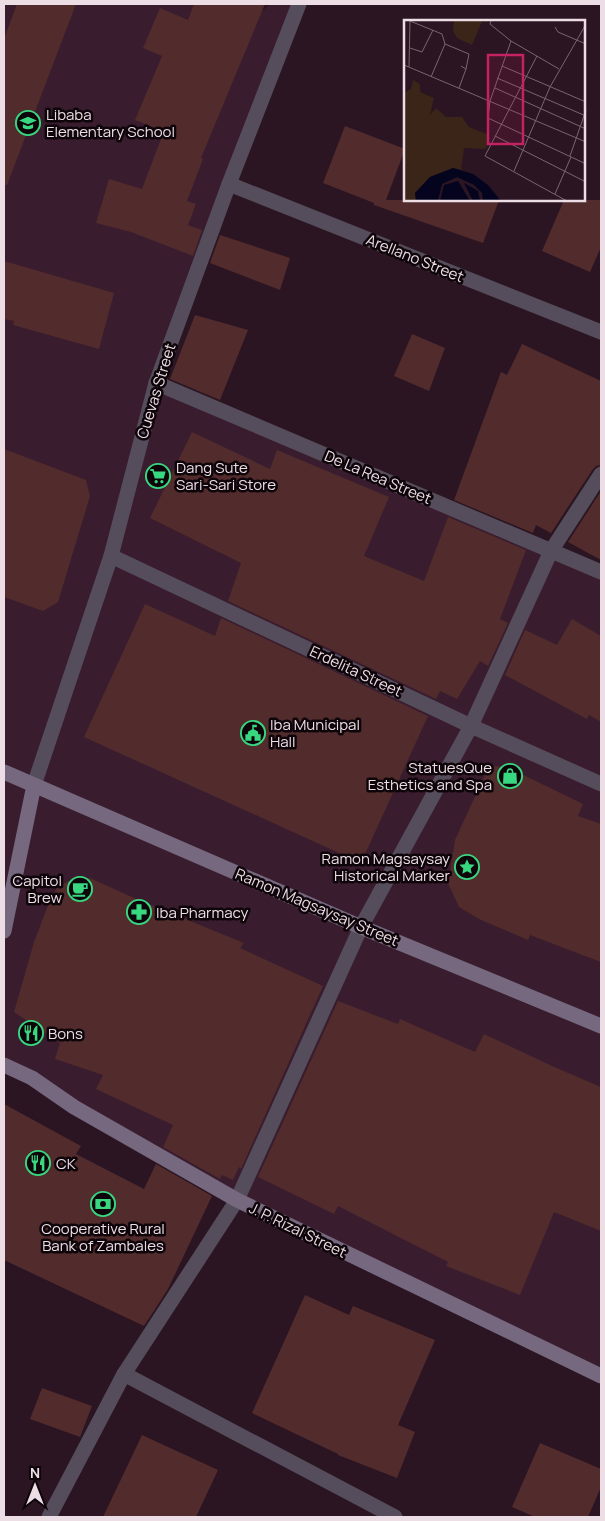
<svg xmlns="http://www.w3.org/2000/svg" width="605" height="1521" viewBox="0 0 605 1521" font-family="Manrope,sans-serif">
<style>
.built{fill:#391d2e}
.building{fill:#522b2c}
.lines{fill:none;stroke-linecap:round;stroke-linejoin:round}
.street{stroke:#554d5b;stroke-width:15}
.secondary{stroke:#75687f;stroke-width:15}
.labels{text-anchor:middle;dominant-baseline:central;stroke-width:5;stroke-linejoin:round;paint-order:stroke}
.poi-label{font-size:15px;fill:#eddde5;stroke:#0d0509;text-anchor:start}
.street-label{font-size:15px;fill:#eddde5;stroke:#0d0509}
.inset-road{fill:none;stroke:#796570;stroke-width:1}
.view{fill:#c42262;fill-opacity:0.15;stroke:#c42262;stroke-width:2.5}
.inset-edge{fill:none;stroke:#eddde5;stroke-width:2.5}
</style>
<rect width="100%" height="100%" fill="#2b1522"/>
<polygon class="built" points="4,4 239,4 259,14 270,4 299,4 156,383 601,572 601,1376 237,1200 4,1065"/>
<g class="building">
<polygon points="17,4 76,4 7,185 4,185 4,39"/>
<polygon points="194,4 265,4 201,158 203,159 187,201 196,204 188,225 202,230 193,256 131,232 96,223 109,179 142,189 164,131 135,120 162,56 143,48 160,8 188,20"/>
<polygon points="345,126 405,149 386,200 499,200 483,243 374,205 374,203 323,183"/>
<polygon points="564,200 601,200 601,247 590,272 542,251"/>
<polygon points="220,235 290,258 280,290 210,263"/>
<polygon points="4,261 114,293 99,349 13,325 14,321 4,319"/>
<polygon points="195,315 248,330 220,400 170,379"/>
<polygon points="412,334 445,348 429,391 394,376"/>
<polygon points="522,344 601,381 601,465 596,466 593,469 551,533 536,525 533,533 454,500 501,372 507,375"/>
<polygon points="192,432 270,469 277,450 389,497 364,556 424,581 448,517 526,550 500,619 508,623 488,666 480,661 457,699 440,691 436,699 228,601 241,563 150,518"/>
<polygon points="4,449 86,480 90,496 58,602 43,611 4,597"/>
<polygon points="601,491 601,560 568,542"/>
<polygon points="145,604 215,636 221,618 428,716 361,863 84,737"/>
<polygon points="572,619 601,636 601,722 589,715 587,719 505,675 525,630 557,645"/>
<polygon points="489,766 507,767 583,804 578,816 601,824 601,962 530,935 528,940 479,919 459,907 448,883 455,840"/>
<polygon points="90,878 134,898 244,943 240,948 323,986 241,1169 239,1167 233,1180 222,1175 220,1179 163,1147 173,1125 96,1089 103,1075 55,1059 60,1043 14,1012 34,942 50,900 58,886 74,879"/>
<polygon points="338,1001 398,1024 400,1019 475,1052 484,1034 552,1066 601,1087 601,1231 554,1212 520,1295 446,1266 448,1262 338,1206 334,1214 258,1177"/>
<polygon points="4,1104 81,1146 76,1154 144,1189 156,1164 212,1196 168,1289 144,1326 4,1260"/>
<polygon points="305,1295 349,1315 353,1306 435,1340 398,1425 415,1432 397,1478 338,1455 338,1454 252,1413"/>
<polygon points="42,1388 92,1406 80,1437 30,1419"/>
<polygon points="142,1435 218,1470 196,1517 103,1517"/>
<polygon points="540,1443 601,1469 601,1487 588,1517 535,1517 512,1507"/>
</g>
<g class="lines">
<g class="street">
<polyline points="229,184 601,332"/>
<polyline points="156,383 601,572"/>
<polyline points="111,556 471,726 601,784"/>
<polyline points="34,785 111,556 156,383 229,184 299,4"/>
<polyline points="124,1374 395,1517"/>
<polyline points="49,1517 124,1374 237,1200 361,927 471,726 551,551 601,474"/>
</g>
<g class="secondary">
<polyline points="4,772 361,927 601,1026"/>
<polyline points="4,931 34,785"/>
<polyline points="4,1065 32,1078 74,1107 237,1200 601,1376"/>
</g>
</g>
<defs>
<symbol id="school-ring" viewBox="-11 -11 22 22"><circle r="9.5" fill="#0d0509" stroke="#38d880" stroke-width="1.5"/><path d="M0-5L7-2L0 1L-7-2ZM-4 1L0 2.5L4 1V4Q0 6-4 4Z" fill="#38d880"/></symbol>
<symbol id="supermarket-ring" viewBox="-11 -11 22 22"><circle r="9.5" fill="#0d0509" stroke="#38d880" stroke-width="1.5"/><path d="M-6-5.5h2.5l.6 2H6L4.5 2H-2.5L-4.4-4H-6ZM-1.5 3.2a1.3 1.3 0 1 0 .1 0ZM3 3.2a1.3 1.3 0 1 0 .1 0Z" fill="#38d880"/></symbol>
<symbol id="civic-ring" viewBox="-11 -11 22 22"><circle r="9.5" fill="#0d0509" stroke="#38d880" stroke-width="1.5"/><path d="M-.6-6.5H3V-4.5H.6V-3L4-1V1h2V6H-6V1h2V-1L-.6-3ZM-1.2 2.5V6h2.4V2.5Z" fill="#38d880"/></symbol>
<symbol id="shop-ring" viewBox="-11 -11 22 22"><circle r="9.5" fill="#0d0509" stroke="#38d880" stroke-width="1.5"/><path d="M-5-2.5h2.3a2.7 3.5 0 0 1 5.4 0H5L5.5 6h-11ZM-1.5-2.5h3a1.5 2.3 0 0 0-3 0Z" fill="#38d880"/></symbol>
<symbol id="sight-ring" viewBox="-11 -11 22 22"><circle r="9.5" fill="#0d0509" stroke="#38d880" stroke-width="1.5"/><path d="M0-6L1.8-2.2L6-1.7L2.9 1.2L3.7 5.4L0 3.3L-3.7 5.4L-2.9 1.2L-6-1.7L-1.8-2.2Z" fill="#38d880"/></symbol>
<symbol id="cafe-ring" viewBox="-11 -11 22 22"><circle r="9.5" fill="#0d0509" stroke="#38d880" stroke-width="1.5"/><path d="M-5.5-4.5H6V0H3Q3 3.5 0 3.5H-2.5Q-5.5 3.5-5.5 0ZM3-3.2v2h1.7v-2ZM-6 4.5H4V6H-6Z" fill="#38d880"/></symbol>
<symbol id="pharmacy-ring" viewBox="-11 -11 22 22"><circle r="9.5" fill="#0d0509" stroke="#38d880" stroke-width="1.5"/><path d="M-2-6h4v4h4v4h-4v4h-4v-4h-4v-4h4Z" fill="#38d880"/></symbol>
<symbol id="restaurant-ring" viewBox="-11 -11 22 22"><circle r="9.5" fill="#0d0509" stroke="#38d880" stroke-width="1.5"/><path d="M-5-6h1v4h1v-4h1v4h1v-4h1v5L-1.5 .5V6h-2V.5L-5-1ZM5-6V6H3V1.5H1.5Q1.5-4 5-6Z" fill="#38d880"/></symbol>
<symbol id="bank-ring" viewBox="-11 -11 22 22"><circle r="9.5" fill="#0d0509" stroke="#38d880" stroke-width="1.5"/><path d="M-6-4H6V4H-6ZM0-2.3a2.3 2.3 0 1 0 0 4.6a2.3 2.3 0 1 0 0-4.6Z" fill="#38d880"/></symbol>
</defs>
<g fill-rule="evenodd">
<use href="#school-ring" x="14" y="109" width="28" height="28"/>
<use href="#supermarket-ring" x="144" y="462" width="28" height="28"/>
<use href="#civic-ring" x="239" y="719" width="28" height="28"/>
<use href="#shop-ring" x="496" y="762" width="28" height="28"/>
<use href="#sight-ring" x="453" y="853" width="28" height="28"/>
<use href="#cafe-ring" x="66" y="875" width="28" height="28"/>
<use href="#pharmacy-ring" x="125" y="898" width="28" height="28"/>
<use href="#restaurant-ring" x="17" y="1019" width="28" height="28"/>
<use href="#restaurant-ring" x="24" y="1149" width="28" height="28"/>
<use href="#bank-ring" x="89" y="1190" width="28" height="28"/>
</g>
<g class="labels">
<g class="poi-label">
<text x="46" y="114">Libaba<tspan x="46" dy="17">Elementary School</tspan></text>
<text x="176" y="467">Dang Sute<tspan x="176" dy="17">Sari-Sari Store</tspan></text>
<text x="270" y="724">Iba Municipal<tspan x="270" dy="17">Hall</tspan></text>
<text x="492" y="767" text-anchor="end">StatuesQue<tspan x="492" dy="17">Esthetics and Spa</tspan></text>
<text x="450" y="858" text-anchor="end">Ramon Magsaysay<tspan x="450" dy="17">Historical Marker</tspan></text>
<text x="62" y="880" text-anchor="end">Capitol<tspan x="62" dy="17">Brew</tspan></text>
<text x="156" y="912">Iba Pharmacy</text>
<text x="48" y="1033">Bons</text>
<text x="56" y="1163">CK</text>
<text x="103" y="1228" text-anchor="middle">Cooperative Rural<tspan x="103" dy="17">Bank of Zambales</tspan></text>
</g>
<g class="street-label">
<text transform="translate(415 258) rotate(22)">Arellano Street</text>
<text transform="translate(156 391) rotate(-73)">Cuevas Street</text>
<text transform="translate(378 477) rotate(23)">De La Rea Street</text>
<text transform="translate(356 671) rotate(25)">Erdelita Street</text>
<text transform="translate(317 907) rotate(23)">Ramon Magsaysay Street</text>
<text transform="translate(298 1230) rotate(26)">J. P. Rizal Street</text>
</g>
</g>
<g transform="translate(404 20)">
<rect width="181" height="181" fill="#2b1522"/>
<path d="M50,1H78L68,25L53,18L49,11ZM9,60L16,64V72L30,78L26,95L32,88L42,97H58L65,107L83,114L84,124L81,129L60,128L57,150L49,148L26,157L11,173L12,181H0V73L7,69Z" fill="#3a2518"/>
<path d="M49,148L69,154L84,165L97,181H79L78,173L70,165L53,157L38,164L34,181H12L11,173L26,157ZM54,161L66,181H36L40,165ZM60,163L74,171L76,181H69Z" fill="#05041f"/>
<path class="inset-road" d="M6,1L38,14L41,24L27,57M87,1L86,4L107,21L155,49M151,7L154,12L182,24M41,24L65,34L62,49M6,28L18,32L29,10M133,36L81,136L163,181M0,45L182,122M98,46L182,82M5,47L6,1M93,58L182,96M55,68L62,49L57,46M91,68L182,109M86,81L107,21M86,81L84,98L182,144M91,116L182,162M166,136L182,90M110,151L146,67L182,4M151,174L167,137"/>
<path class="view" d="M84,35H119V124H84Z"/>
<rect width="181" height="181" class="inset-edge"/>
</g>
<rect width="605" height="1521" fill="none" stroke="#eddde5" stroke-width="10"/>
<g transform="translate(35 1486)" stroke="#0d0509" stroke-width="4" paint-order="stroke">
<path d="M0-4L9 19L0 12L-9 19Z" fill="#eddde5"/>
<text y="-8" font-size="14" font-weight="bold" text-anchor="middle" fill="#eddde5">N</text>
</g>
</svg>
